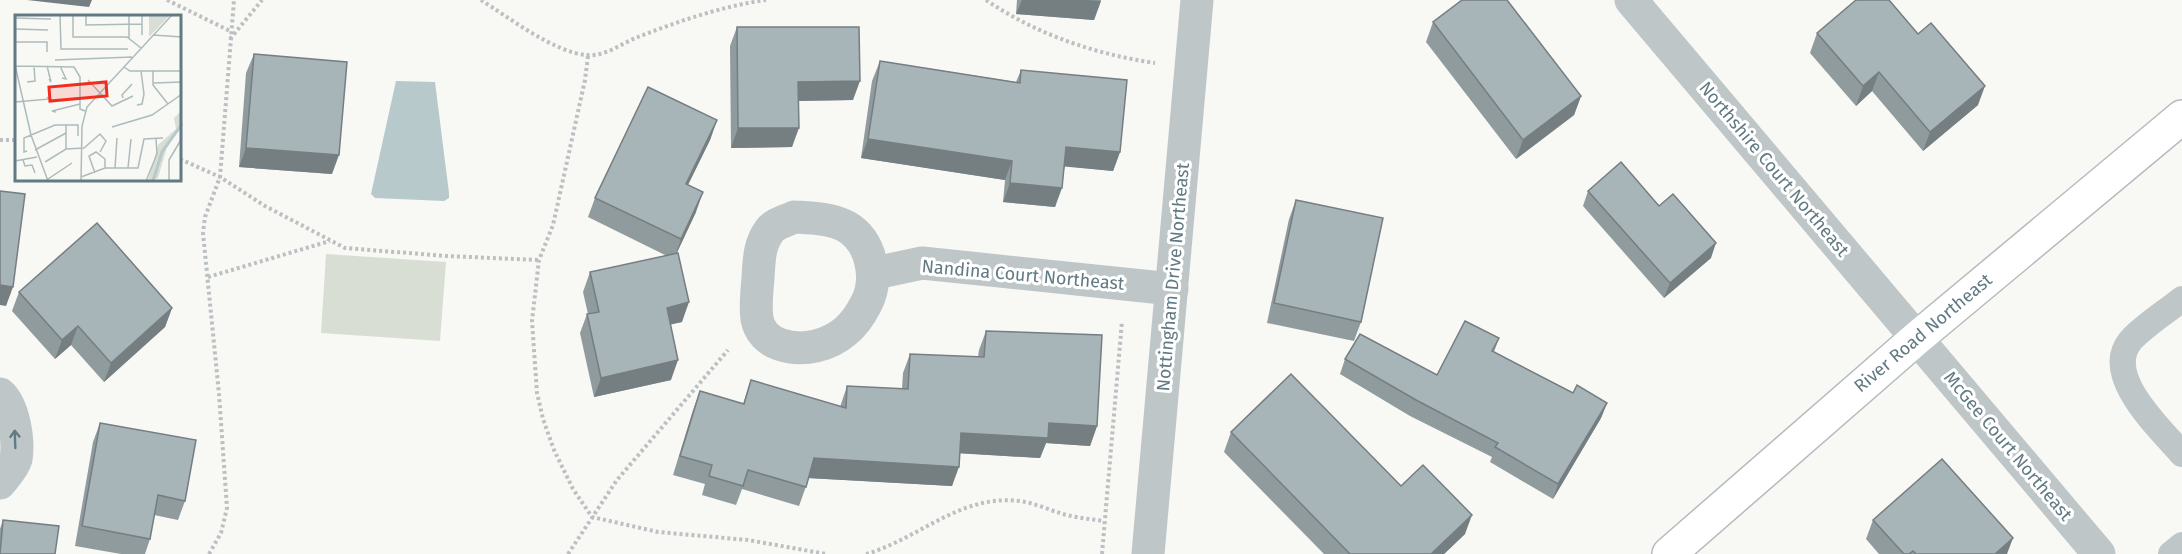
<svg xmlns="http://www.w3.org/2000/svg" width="2182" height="554" viewBox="0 0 2182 554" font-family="'Fira Sans',sans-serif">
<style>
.green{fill:#d9ded4}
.water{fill:#b7c9cb}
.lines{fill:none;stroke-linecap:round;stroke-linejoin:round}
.primary-casing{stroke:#b4bbbe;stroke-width:36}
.path{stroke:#bbc0c2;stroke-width:4;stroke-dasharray:3 3;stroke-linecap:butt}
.lane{stroke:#bec6c8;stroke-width:26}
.street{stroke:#bec6c8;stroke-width:33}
.primary{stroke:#fff;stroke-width:33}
.wall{fill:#909b9e}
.shaded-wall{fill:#757e81}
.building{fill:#a7b4b8;stroke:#757e81;stroke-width:1.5}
.oneway{stroke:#617a83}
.labels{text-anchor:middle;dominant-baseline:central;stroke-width:6;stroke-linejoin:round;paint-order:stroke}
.street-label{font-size:18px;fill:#617a83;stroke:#fff}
.inset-river{fill:none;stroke:#b7c9cb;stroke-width:3}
.inset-road{fill:none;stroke:#aebbbd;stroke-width:1.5}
.view{fill:#f02d1e;fill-opacity:0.15;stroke:#f02d1e;stroke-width:3}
.inset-edge{fill:none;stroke:#617a83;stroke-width:3}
</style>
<rect width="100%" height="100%" fill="#f8f8f5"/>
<polygon class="green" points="326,254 446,262 440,341 321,333"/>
<polygon class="water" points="396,81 435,82 449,193 449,198 444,201 375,198 371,194"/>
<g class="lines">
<defs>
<polyline id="primary" points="1669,554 1917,338 2182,117"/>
</defs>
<use href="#primary" class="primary-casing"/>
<g class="path">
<polyline points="167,0 230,31"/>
<path d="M481,0C508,17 555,53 587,55C605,57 622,43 638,37C679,21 723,6 766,0"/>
<path d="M986,0C1036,34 1094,54 1155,63"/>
<polyline points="230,39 262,0"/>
<polyline points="588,56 585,80 553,225 539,260 532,321 537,393 543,419 554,450 573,489 592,517 658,532 748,540 826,554"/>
<polyline points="0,140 16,140"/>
<polyline points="180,159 220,177 265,206 345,248 446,256 539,260"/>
<polyline points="208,277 330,241"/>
<polyline points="209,554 221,533 227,508 219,394 203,233 205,217 220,177 234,0"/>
<polyline points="568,554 617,480 728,350"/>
<path d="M866,554C919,539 960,494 1019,501C1035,503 1049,510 1063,514C1077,518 1090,519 1104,521"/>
<polyline points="1102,554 1122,321"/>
</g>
<g class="lane">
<path d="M2182,299C2166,312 2145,325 2131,340C2101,375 2160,428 2182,454"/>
<polyline points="2171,554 2182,545"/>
</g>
<g class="street">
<polyline points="1631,0 2099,554"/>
<path d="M794,217C811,218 831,218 847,227C872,242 879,280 866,304C855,326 840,340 816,346C794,351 762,346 757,319C755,306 757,291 758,278C759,261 759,244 770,230C774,224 786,221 794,217Z"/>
<polyline points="875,273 922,263 1172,289"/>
<path d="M0,394C14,406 19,441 16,459C14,467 5,476 0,483"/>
<polyline points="1148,554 1197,0"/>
</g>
<use href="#primary" class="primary"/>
</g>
<g class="wall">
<polygon points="1017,0 1101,0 1094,20 1016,14"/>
<polygon points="1433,22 1581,96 1574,115 1516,159 1426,42"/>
<polygon points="737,27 853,100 798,101 792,147 731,148 730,46"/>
<polygon points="1817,33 1978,105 1923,151 1872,91 1856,106 1810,53"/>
<polygon points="254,54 332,174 239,167 246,73"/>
<polygon points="880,61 1016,82 1021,70 1120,152 1113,171 1065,166 1055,207 1003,202 1005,180 861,158 872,81"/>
<polygon points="717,120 710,140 688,185 696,212 676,254 682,322 670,324 671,380 594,397 580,333 587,314 588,314 583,292 590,272 667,256 588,217 595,198"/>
<polygon points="1588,191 1659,206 1711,258 1664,298 1583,206"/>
<polygon points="1296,200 1361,322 1354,341 1267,323 1289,219"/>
<polygon points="19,292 172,308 165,327 104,382 71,345 55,359 12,311"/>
<polygon points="986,331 1097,426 1090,446 1046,443 1040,458 960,453 952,486 809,478 799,506 742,489 736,505 702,495 705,484 673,475 693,410 700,391 743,404 751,380 840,407 847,386 902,389 903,373 910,354 978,357 979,350"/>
<polygon points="1499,338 1494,352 1573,393 1607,403 1601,418 1553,499 1490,462 1492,457 1410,416 1340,374 1345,359 1437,375"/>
<polygon points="100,423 185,501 178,520 154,515 150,539 145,554 121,554 75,546 93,442"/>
<polygon points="1231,432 1465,534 1444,554 1324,554 1224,452"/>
<polygon points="3,520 0,554 0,529"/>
<polygon points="1873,520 2007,554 1879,554 1866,539"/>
</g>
<g class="shaded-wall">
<polygon points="27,0 92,0 89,7"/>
<polygon points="1022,0 1086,0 1101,1 1094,20 1016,14"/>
<polygon points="1879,72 1872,91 1856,106 1863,86"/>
<polygon points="860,81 853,100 791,101 798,82"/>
<polygon points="1985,86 1978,105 1923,151 1930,132"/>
<polygon points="1581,96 1574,115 1516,159 1523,140"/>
<polygon points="717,120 710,140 679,203 686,184"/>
<polygon points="738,128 799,128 792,147 731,148"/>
<polygon points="868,139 1012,161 1005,180 861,158"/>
<polygon points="1066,147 1120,152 1113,171 1059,166"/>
<polygon points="246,148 339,155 332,174 239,167"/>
<polygon points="1010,183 1062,188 1055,207 1003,202"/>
<polygon points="703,192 696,212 674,259 681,239"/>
<polygon points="1716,243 1711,258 1664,298 1670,283"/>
<polygon points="0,285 13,287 6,306 0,305"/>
<polygon points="689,302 682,322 660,327 667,308"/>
<polygon points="172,308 165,327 104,382 111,363"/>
<polygon points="78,326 71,345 55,359 62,340"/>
<polygon points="678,360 671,380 594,397 601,378"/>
<polygon points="1607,403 1601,418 1553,499 1558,484"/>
<polygon points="1049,423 1097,426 1090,446 1046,443 1040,458 954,453 961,433"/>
<polygon points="814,458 959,467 952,486 807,478"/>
<polygon points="1472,515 1465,534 1444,554 1431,554"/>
<polygon points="2013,538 2007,554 1995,554"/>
</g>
<g class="building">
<polygon points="1462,0 1507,0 1581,96 1523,140 1433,22"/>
<polygon points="1856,0 1889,0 1918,34 1931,23 1985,86 1930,132 1879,72 1863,86 1817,33"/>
<polygon points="737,27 859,27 860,81 798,82 799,128 738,128"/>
<polygon points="254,54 347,62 339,155 246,148"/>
<polygon points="880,61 1020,83 1021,70 1127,80 1120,152 1066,147 1062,188 1010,183 1012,161 868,139"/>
<polygon points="648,87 717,120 686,184 703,192 681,239 595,198"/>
<polygon points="1621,162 1659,206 1673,194 1716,243 1670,283 1588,191"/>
<polygon points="0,191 25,194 13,287 0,285"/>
<polygon points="1296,200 1383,218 1361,322 1274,303"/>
<polygon points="97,223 172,308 111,363 78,326 62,340 19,292"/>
<polygon points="678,253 689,302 667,308 678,360 601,378 587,314 599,312 590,272"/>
<polygon points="1465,321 1499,338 1492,351 1573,393 1577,385 1607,403 1558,484 1495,447 1498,443 1416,400 1345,359 1360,334 1437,375"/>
<polygon points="986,331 1102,335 1097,426 1049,423 1048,438 961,433 959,467 814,458 806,487 748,470 743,486 709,476 712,465 680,456 700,391 744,404 751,380 846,408 847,386 908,389 910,354 984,357"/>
<polygon points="1291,374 1401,486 1423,465 1472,515 1431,554 1350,554 1231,432"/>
<polygon points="100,423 196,440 185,501 158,495 150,539 82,526"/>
<polygon points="1942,459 2013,538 1995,554 1916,554 1913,551 1909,554 1904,554 1873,520"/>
<polygon points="3,520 59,526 55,554 0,554"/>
</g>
<defs><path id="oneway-shaft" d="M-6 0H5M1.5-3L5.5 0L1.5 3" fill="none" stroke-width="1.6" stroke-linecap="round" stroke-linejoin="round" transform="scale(1.5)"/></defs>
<use class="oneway" href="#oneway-shaft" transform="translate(15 439) rotate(-92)"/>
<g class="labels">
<g class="street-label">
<text transform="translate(1774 169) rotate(50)">Northshire Court Northeast</text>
<text transform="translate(1023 275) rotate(5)">Nandina Court Northeast</text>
<text transform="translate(1173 277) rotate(-85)">Nottingham Drive Northeast</text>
<text transform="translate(1923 333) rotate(-40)">River Road Northeast</text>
<text transform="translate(2008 446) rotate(50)">McGee Court Northeast</text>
</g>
</g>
<g transform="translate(15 15)">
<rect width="166" height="166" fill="#f8f8f5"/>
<path d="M134,0H155L134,22ZM166,96V110L152,132L143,163L133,166L143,130L161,114L159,103Z" fill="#d9ded4"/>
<path class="inset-river" d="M138,166L147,137L167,109"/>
<path class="inset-road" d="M45,0L46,34H113M58,0V22H112L126,33M71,0V10L127,9M127,0V20M0,3L36,4M0,14L33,15M138,20L167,22M114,23V0M0,27H32V37M40,45L117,42M0,50L16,120L33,166M0,51L59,52L65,62V94L70,96M32,51L36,67L34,64M45,51L51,64L47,63M109,52L115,56H167M138,56V70L153,89M73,65L97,91L118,81M12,67L20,66L19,51M138,68L167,67M108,83L107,80L117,69M0,87L35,84L32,82M122,90L127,89L129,79L126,56M41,97L37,96L65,89M97,112L137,100L167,79M51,134V110M20,135L51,118M12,136L9,137V123L40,110H63V121M8,145L10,151L17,150L20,158M0,146L22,142M30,147L51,134L69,133L85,119L91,126L85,137M100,153L102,123M113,153L116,124M80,158L74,141L81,137L90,144V153M66,162L90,153H123L129,124L148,123M10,166H30L57,148M66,166L67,111L72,92L157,0M131,166L142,139L141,124M154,166V145L167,123"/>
<path class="view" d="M91,67L92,81L35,86L34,72Z"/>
<rect width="166" height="166" class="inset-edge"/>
</g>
</svg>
